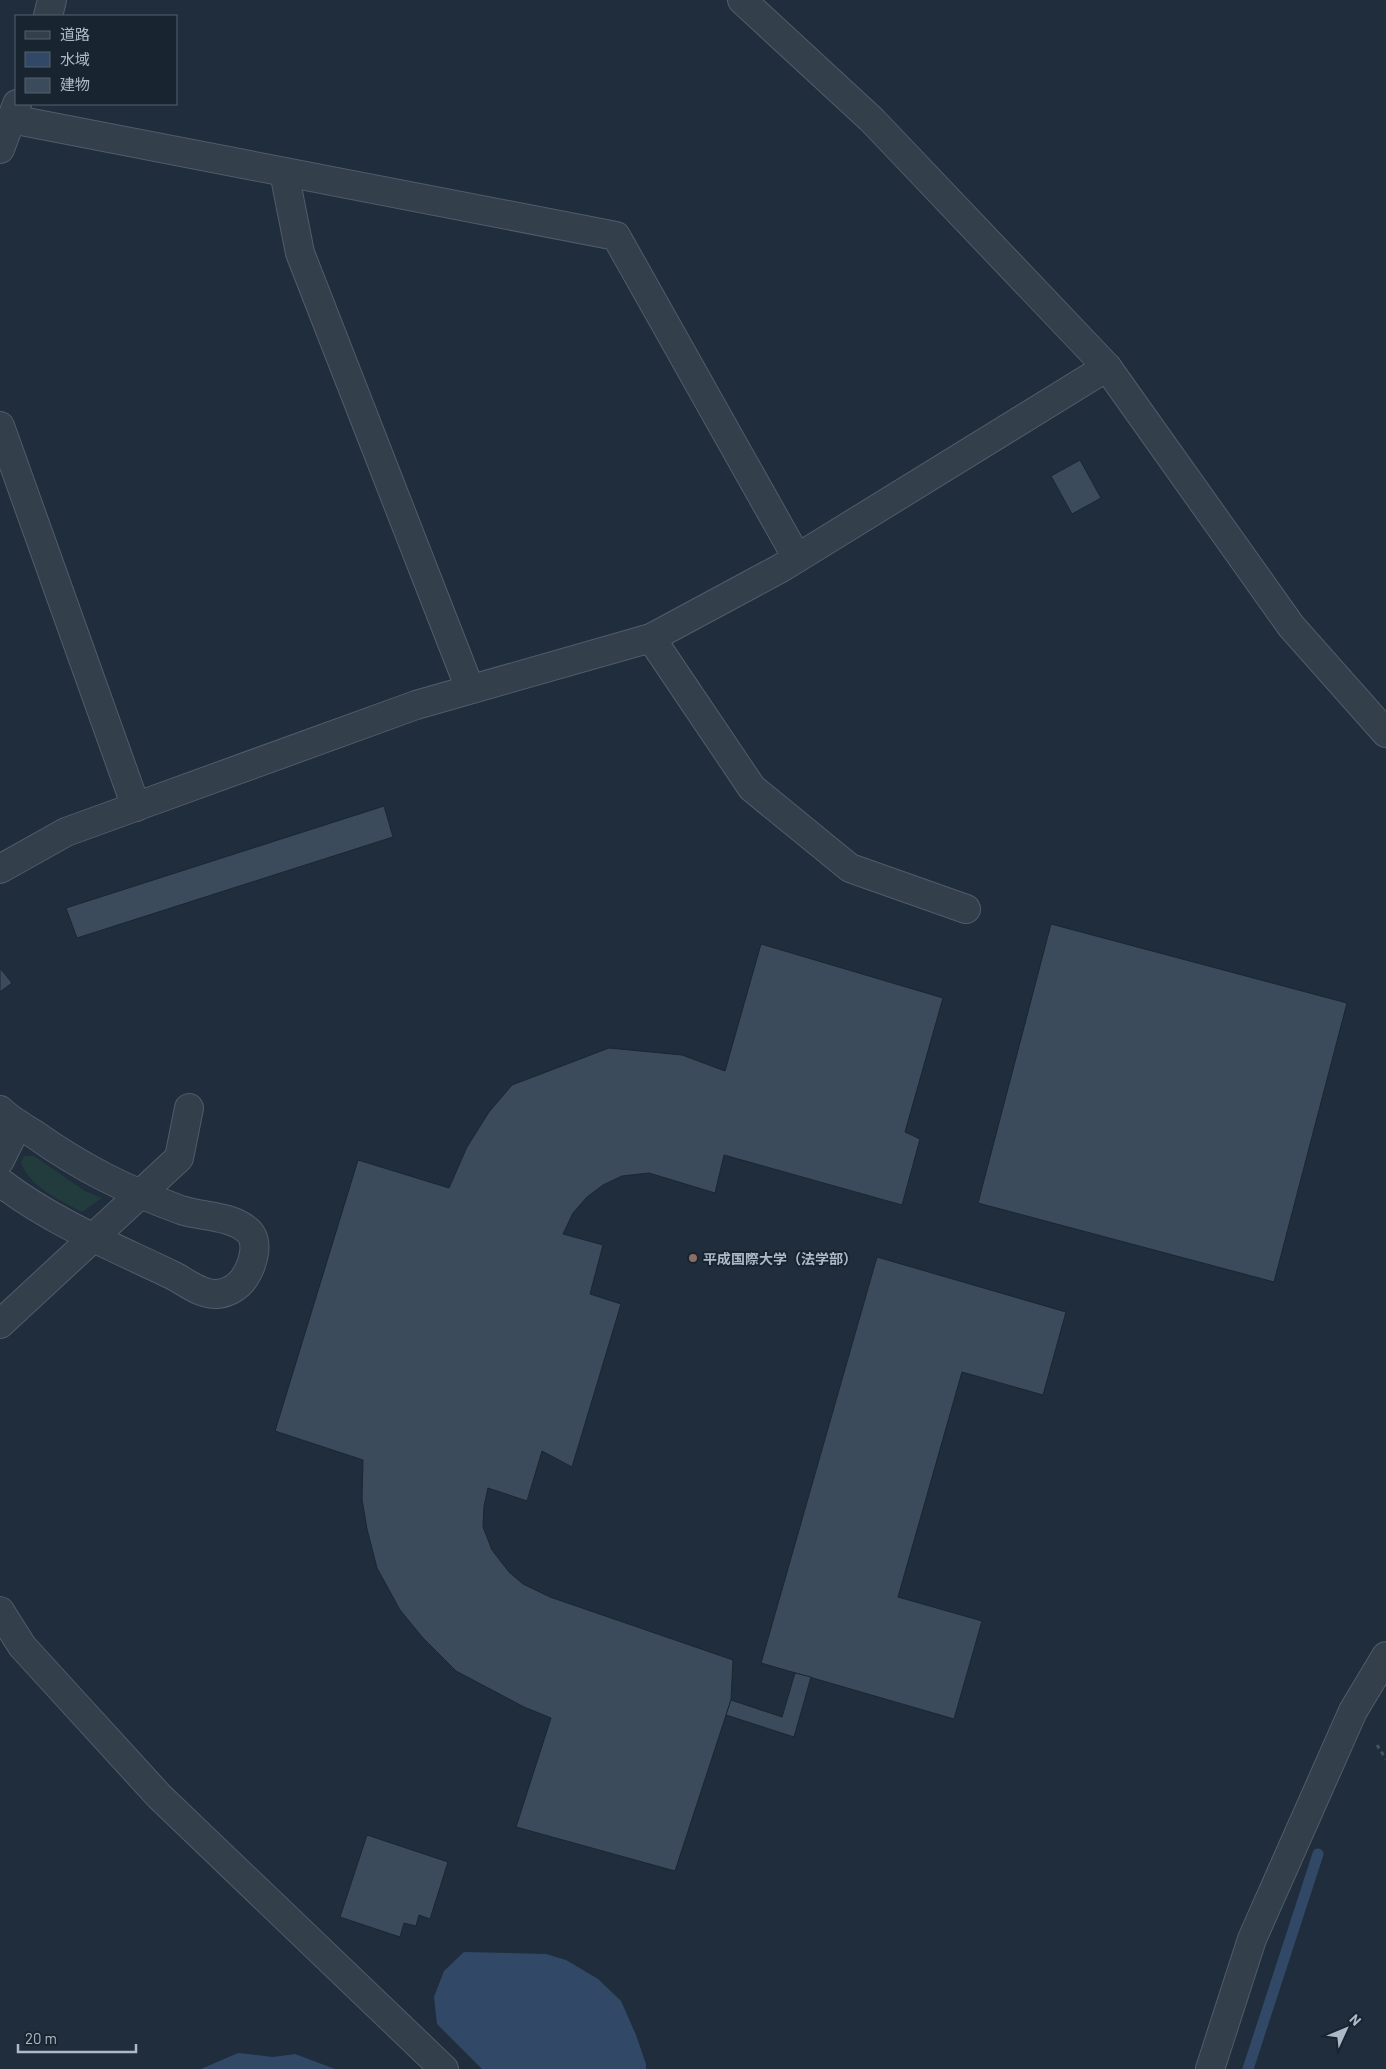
<svg xmlns="http://www.w3.org/2000/svg" width="1386" height="2069" viewBox="0 0 1386 2069" font-family="Barlow,'Noto Sans JP',sans-serif">
<style>
.green{fill:#223b3d}
.water{fill:#314966}
.lines{fill:none;stroke-linecap:round;stroke-linejoin:round}
.stream{stroke:#314966;stroke-width:11}
.building{fill:#3b4b5c;stroke:#1b2633}
.minor-casing{stroke:#515c6a;stroke-width:30}
.path{stroke:#3f585a;stroke-width:3;stroke-dasharray:4 4;stroke-linecap:butt}
.minor{stroke:#343f4c;stroke-width:28}
.education-dot{fill:#8d6e63;stroke:#192431;stroke-width:2}
.labels{text-anchor:middle;dominant-baseline:central;stroke-width:4;stroke-linejoin:round;paint-order:stroke}
.poi-label{font-size:14px;font-weight:bold;fill:#aeb9c8;stroke:#192431;text-anchor:start}
</style>
<rect width="100%" height="100%" fill="#202d3c"/>
<path class="green" d="M24,1156H34L85,1191L102,1198L82,1212C61,1201 30,1187 21,1163Z"/>
<g class="water">
<polygon points="464,1952 546,1954 566,1960 598,1979 621,2001 636,2035 646,2064 646,2069 482,2069 437,2024 434,1997 444,1971"/>
<polygon points="238,2053 273,2057 295,2054 335,2069 201,2069"/>
</g>
<g class="lines">
<polyline class="stream" points="1248,2069 1318,1854"/>
</g>
<g class="building">
<polygon points="1080,460 1101,498 1072,514 1051,476"/>
<polygon points="384,806 393,837 77,938 66,908"/>
<polygon points="1051,924 1347,1003 1274,1282 978,1203"/>
<polygon points="761,944 943,998 905,1132 920,1139 902,1205 724,1155 715,1193 649,1173 622,1176 603,1185 587,1197 573,1213 563,1234 603,1245 590,1294 621,1304 572,1467 542,1451 527,1501 488,1488 484,1506 483,1527 492,1550 509,1572 523,1584 550,1597 733,1660 731,1700 675,1871 516,1827 551,1718 524,1707 456,1671 423,1638 400,1610 377,1568 367,1529 362,1499 363,1460 275,1431 358,1160 449,1188 467,1147 489,1112 512,1085 609,1048 682,1055 725,1071"/>
<polygon points="0,968 12,983 0,992"/>
<polygon points="877,1257 1066,1312 1043,1395 962,1372 898,1597 982,1621 954,1719 761,1663"/>
<polygon points="795,1673 811,1677 794,1737 726,1715 731,1700 782,1717"/>
<polygon points="367,1835 448,1862 430,1919 419,1915 416,1926 404,1923 400,1937 340,1917"/>
</g>
<g class="lines">
<defs>
<g id="minor">
<polyline points="742,0 872,120 1107,367 1291,626 1386,733"/>
<polyline points="48,16 52,0"/>
<polyline points="11,119 616,236 797,558"/>
<polyline points="0,149 17,104"/>
<polyline points="284,172 300,253 470,689"/>
<polyline points="0,426 136,807"/>
<polyline points="651,638 752,788 850,868 966,909"/>
<polyline points="0,869 66,832 416,705 651,638 781,568 1107,367"/>
<path d="M0,1110C10,1120 23,1127 34,1134C82,1168 126,1190 181,1210C202,1217 228,1215 246,1229C261,1240 253,1264 245,1277C239,1286 229,1293 217,1294C201,1295 186,1282 172,1275C114,1247 52,1222 0,1182"/>
<polyline points="0,1160 18,1124"/>
<polyline points="0,1324 179,1158 189,1108"/>
<polyline points="0,1611 22,1646 159,1796 444,2069"/>
<polyline points="1210,2069 1252,1939 1353,1711 1386,1656"/>
</g>
</defs>
<use href="#minor" class="minor-casing"/>
<polyline class="path" points="1377,1745 1386,1759"/>
<use href="#minor" class="minor"/>
</g>
<circle class="education-dot" cx="693" cy="1258" r="5"/>
<g class="labels">
<g class="poi-label">
<text x="703" y="1258">平成国際大学（法学部）</text>
</g>
</g>
<rect x="15" y="15" width="162" height="90" fill="#192431" stroke="#55606d"/>
<rect x="25" y="31" width="25" height="8" fill="#343f4c" stroke="#55606d"/>
<text x="60" y="40" font-size="15" fill="#aeb9c8">道路</text>
<rect x="25" y="52" width="25" height="15" fill="#314966" stroke="#55606d"/>
<text x="60" y="65" font-size="15" fill="#aeb9c8">水域</text>
<rect x="25" y="78" width="25" height="15" fill="#3b4b5c" stroke="#55606d"/>
<text x="60" y="90" font-size="15" fill="#aeb9c8">建物</text>
<g transform="translate(1346 2029) rotate(46)" stroke="#192431" stroke-width="4" paint-order="stroke">
<path d="M0-4L9 19L0 12L-9 19Z" fill="#aeb9c8"/>
<text y="-8" font-size="14" font-weight="bold" text-anchor="middle" fill="#aeb9c8">N</text>
</g>
<path d="M18 2044v8h118v-8" fill="none" stroke="#aeb9c8" stroke-width="2.5"/>
<text x="25" y="2044" font-size="15" fill="#aeb9c8" stroke="#192431" stroke-width="4" paint-order="stroke">20 m</text>
</svg>
